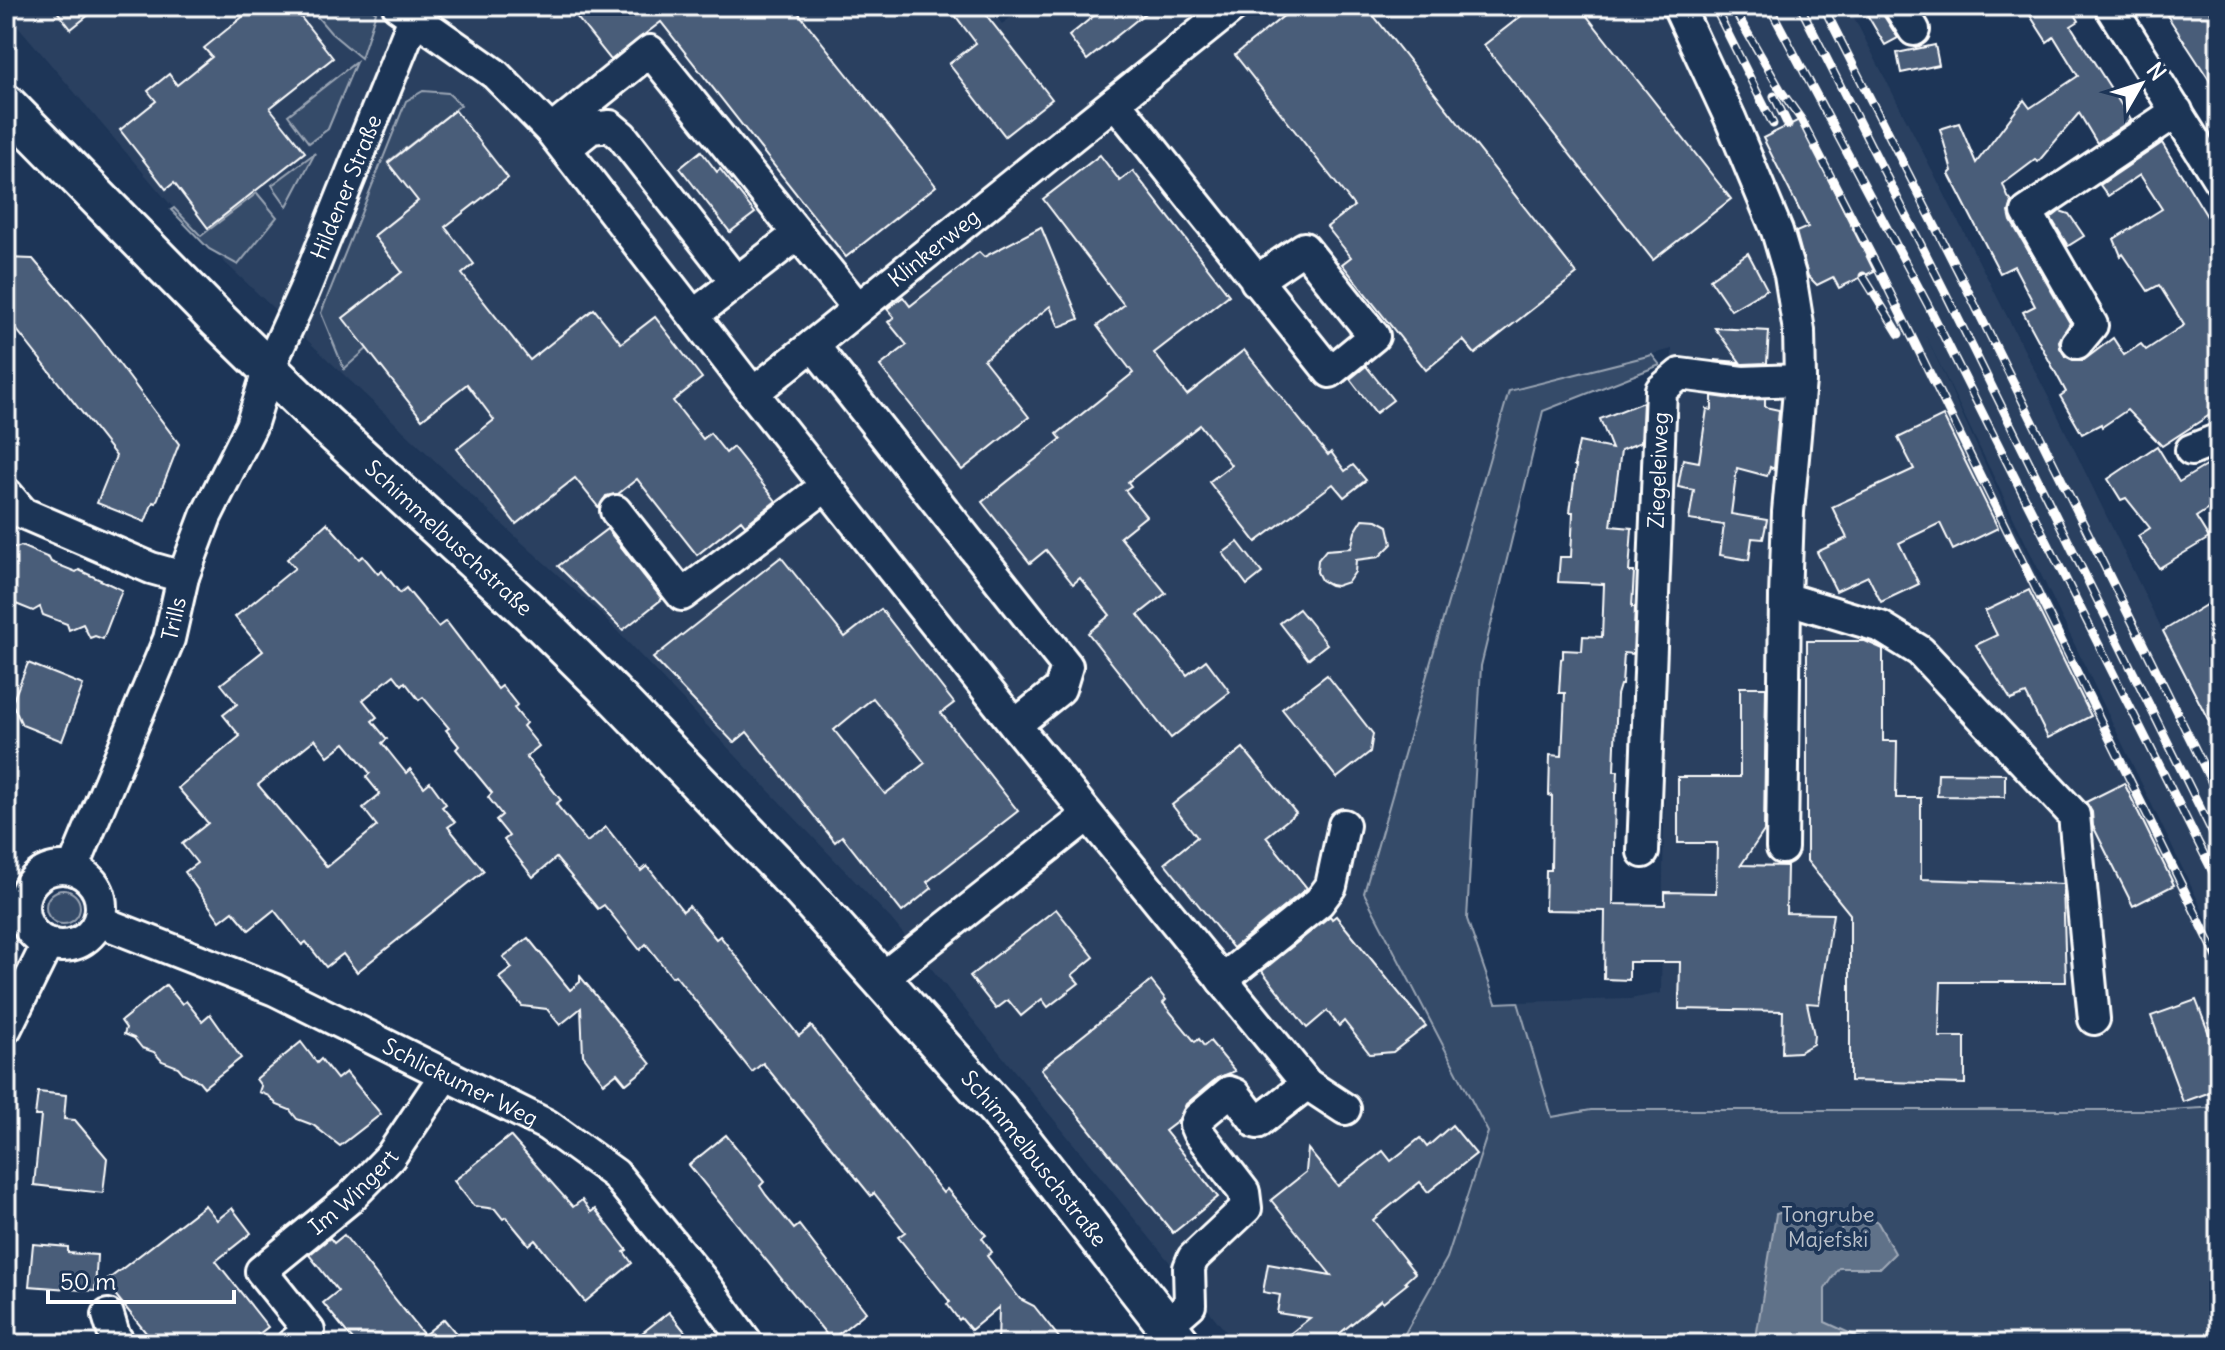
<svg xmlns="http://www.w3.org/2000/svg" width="2225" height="1350" viewBox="0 0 2225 1350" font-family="Delius,sans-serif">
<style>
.built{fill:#2a4161}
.green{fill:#364b69;stroke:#9aa5b4;stroke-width:2}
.water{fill:#617289;stroke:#a0aab8;stroke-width:2}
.building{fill:#4a5d79;stroke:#fff;stroke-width:2;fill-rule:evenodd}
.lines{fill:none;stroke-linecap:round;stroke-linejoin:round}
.minor-casing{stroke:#fff;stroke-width:36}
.major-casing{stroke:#fff;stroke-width:44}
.minor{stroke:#1d3557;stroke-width:30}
.major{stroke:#1d3557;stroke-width:38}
.rail-casing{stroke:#fff;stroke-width:9}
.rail{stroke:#1d3557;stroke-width:6;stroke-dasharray:18;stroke-linecap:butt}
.labels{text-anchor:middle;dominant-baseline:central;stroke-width:8;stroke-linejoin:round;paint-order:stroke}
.street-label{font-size:22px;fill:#fff;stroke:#1d3557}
.park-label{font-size:22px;fill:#b9c0ca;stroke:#1d3557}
</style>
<rect width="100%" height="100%" fill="#1d3557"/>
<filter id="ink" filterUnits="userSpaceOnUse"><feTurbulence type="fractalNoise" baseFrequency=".0125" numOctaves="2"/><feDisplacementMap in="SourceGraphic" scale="16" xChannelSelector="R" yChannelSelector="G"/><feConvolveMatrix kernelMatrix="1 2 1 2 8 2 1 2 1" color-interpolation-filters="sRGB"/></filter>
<g filter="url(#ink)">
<polygon class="built" points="6,6 988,6 1002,24 1026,6 1848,6 2056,412 2219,748 2219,944 1925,334 2219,970 2219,1107 2041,1117 1552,1118 1518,1002 1630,999 1661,993 1672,349 1509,392 1364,892 1488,1132 1447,1258 1399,1344 1236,1344 892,920 599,612 517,538 200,239 6,12"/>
<g class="green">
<polygon points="308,6 336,6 342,10 345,6 367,6 376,12 361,58 331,33"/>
<polygon points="356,62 328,129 309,143 288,115"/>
<polygon points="423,91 448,93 461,105 388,162 418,201 374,236 402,272 344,318 368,348 344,369 321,313 406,101"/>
<polygon points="315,153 287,206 272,185"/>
<polygon points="257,193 277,217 238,265 209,249 171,210 174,208 201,236"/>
<polygon points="1652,355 1660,365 1543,411 1481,666 1467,919 1496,1003 1518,1002 1552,1117 1591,1110 2168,1110 2219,1107 2219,1344 1399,1344 1447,1258 1488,1132 1364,893 1509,391"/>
<circle cx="63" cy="907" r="17"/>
</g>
<polygon class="water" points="1793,1209 1833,1245 1847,1217 1877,1221 1895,1253 1880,1268 1839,1268 1825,1289 1825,1322 1858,1337 1894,1344 1755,1344 1776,1214"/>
<g class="building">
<polygon points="53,6 100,6 71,29"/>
<polygon points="256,6 292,6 333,58 270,108 305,152 208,228 174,183 166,189 120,130 156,101 148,91 169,74 177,85 212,57 204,48"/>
<polygon points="568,6 793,6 936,186 846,257 661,22 611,60"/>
<polygon points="948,6 979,6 1052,99 1005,136 949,64 976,43"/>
<polygon points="1106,6 1154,6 1087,60 1069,36"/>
<polygon points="1296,6 1366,6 1577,274 1475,354 1463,340 1426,370 1342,264 1351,257 1327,227 1354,206 1235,55"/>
<polygon points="1534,6 1579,6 1731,199 1653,260 1484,45"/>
<polygon points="1862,6 1881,6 1884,16 1898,38 1885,45"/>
<polygon points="2024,6 2070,6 2079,21 2071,26 2131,120 2097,143 2079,113 2038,162 2035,160 2003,184 2008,197 2012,202 2009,212 2011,221 2070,323 2059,341 2060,348 2065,356 2073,360 2084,360 2113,338 2124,355 2141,344 2146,350 2184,325 2159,285 2148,291 2123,254 2121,256 2114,239 2162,209 2140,175 2108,196 2100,185 2162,143 2219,236 2219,409 2162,446 2127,410 2102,427 2101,424 2082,434 2060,396 2066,392 2023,312 2035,306 2014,266 2000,273 1949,174 1952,171 1940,129 1959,123 1976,163 2024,100 2030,108 2078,76 2054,37 2047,42"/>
<polygon points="2161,6 2207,6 2219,26 2219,95"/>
<polygon points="1935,45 1939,65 1901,73 1897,53"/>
<polygon points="455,110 508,178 445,227 474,264 462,274 530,360 594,309 621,343 655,317 702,378 673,401 703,439 710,433 726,453 733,447 776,501 745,525 741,520 697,555 637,479 618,494 606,496 599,508 575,478 516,524 457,449 494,420 467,384 422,419 343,318 402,272 374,236 418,201 388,163"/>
<polygon points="1799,120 1874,271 1839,288 1833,277 1817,285 1808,276 1796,232 1808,227 1763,138"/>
<polygon points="701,151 717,172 720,169 755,213 730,232 680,168"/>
<polygon points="1100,155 1120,181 1133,171 1229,295 1154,353 1187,395 1244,350 1328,455 1331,452 1345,471 1353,465 1366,480 1344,497 1333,484 1256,542 1209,482 1231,465 1200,425 1128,482 1131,486 1125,490 1146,516 1120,537 1166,593 1138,615 1187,675 1206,660 1230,692 1171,738 1088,633 1110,615 1080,578 1073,584 1046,550 1030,563 982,502 1061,439 1057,434 1133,373 1097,326 1124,305 1043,199"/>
<polygon points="2060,211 2069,214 2084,236 2068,246 2051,218"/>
<polygon points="1041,227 1079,319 1059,327 1050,306 984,360 1029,417 962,470 880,366 907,345 888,322 894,317 887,309 903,297 910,306 979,252 984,257"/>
<polygon points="1748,253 1767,289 1731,310 1710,279"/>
<polygon points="6,258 33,259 96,333 179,444 156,503 153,502 145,522 97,503 116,456 6,316"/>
<polygon points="1715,328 1769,331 1767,363 1743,364 1714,360 1740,362"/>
<polygon points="1366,366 1393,400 1376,413 1350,379"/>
<polygon points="1712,396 1740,400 1765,399 1765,407 1779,410 1774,469 1770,467 1767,476 1737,468 1731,514 1767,520 1763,539 1752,538 1749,560 1720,555 1724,525 1689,520 1694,490 1678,487 1683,459 1699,462 1707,409 1712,410"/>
<polygon points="1643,402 1641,442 1621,450 1611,526 1632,528 1629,572 1634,572 1632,607 1635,607 1633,654 1624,653 1622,685 1620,685 1617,695 1614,771 1618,771 1617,793 1615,793 1613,904 1665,905 1665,892 1716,893 1717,843 1678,843 1678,777 1740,777 1740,687 1766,687 1764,831 1741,865 1787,866 1786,913 1833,914 1819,1004 1807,1003 1814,1035 1813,1044 1799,1052 1782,1053 1783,1011 1679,1009 1680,962 1629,962 1629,980 1604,979 1605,911 1545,910 1546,870 1551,870 1552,796 1549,795 1550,755 1562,756 1565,693 1559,693 1561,659 1563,658 1563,650 1582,651 1583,636 1602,637 1604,584 1558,582 1560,557 1571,557 1573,512 1570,512 1576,466 1574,466 1579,442 1612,449 1600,419"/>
<polygon points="1943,416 1998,528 1953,550 1940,523 1899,543 1919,584 1881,602 1868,576 1836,591 1817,552 1847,538 1832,507 1914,469 1898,438"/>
<polygon points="2157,446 2179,482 2219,458 2219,502 2196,517 2209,538 2159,568 2138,536 2150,528 2126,498 2121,500 2108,479"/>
<polygon points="1363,519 1377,520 1388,526 1392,544 1379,557 1356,560 1355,572 1348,582 1336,586 1330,585 1321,580 1317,572 1318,560 1326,550 1351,548 1355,532"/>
<path d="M327,523L359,559L363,556L378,574L382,571L400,593L406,588L438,627L446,621L498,689L502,686L517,705L514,708L526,723L523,726L539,746L526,757L561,800L556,804L587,842L606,827L641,871L647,866L683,911L689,906L716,939L720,936L799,1036L811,1026L943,1193L947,1189L986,1235L982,1238L992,1252L987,1256L1020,1299L1034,1306L1064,1344H998L999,1307L971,1330L961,1318L959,1320L947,1304L950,1302L898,1237L905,1232L874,1193L871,1196L763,1063L752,1072L675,975L672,977L646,944L640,950L604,905L598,909L556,858L533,877L504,840L509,836L496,820L502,815L488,797L492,793L456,749L459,746L446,730L449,728L423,697L419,700L405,682L402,685L394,675L363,700L377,717L372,721L387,739L382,743L406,773L410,769L424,787L430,782L446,804L442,807L455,822L448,827L484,871L357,972L343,954L326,967L306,942L302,945L274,910L249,930L233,911L220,921L185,872L197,863L182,844L208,823L178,788L240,736L223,715L237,704L221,684L263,651L235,617L295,568L287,559ZM315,739L328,756L345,743L370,773L366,777L380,794L363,808L377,826L327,867L258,785Z"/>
<polygon points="607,529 662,599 623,630 558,566"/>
<polygon points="1238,542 1262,573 1247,585 1223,553"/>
<polygon points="6,544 16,548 21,546 49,558 51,562 76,572 79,570 122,590 103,639 95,636 90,638 83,624 69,630 67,624 43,615 40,607 33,611 6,600"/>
<path d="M781,557L845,637L881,609L954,703L941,713L1018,811L927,882L932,888L902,912L842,836L835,842L747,732L734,743L653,658ZM873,698L925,763L885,794L834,730Z"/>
<polygon points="2029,590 2091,716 2048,738 2026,694 2011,700 1976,645 1997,635 1985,611"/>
<polygon points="2219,597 2219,741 2163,631"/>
<polygon points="1299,609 1327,644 1308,659 1280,623"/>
<polygon points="1807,641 1865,641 1883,649 1883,741 1897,741 1896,798 1921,798 1921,879 2063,884 2066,982 1941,982 1939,1037 1965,1037 1965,1084 1850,1081 1850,914 1807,861"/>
<polygon points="28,663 83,685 62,741 22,725 12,703"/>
<polygon points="1327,675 1373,734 1370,752 1337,778 1282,709"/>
<polygon points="1243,748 1296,813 1266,837 1307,888 1233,948 1165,863 1197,837 1172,805"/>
<polygon points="1938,773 2005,774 2005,797 1937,796"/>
<polygon points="2124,783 2174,885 2133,906 2093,826 2092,812 2086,802"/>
<polygon points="1056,909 1094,957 1072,975 1079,983 1048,1007 1042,999 1021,1016 1008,1000 996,1009 970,976"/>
<polygon points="1330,916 1332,919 1336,916 1426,1026 1393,1052 1370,1054 1344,1021 1339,1026 1327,1011 1307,1028 1262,971"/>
<polygon points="528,938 570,990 580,982 580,976 651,1064 626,1084 617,1073 604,1083 583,1055 581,1008 560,1025 547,1009 522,1006 499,978 512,968 503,957"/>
<polygon points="1151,981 1166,1000 1163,1003 1195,1042 1199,1039 1204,1046 1210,1041 1235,1071 1217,1078 1186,1104 1178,1121 1165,1131 1218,1197 1173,1233 1041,1069"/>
<polygon points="166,985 182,1004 186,1001 202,1021 210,1014 241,1058 204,1087 199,1081 183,1073 178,1067 162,1061 154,1052 142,1048 134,1038 124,1034 126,1028 121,1021"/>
<polygon points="2196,1000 2219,1060 2219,1089 2183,1102 2151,1016"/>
<polygon points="301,1042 317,1063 321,1059 337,1079 346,1072 381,1114 340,1146 313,1125 297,1119 290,1110 277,1105 269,1096 259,1092 261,1086 256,1079"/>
<polygon points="38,1092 66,1095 64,1119 75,1120 107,1158 103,1193 34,1185 41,1116 35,1116"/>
<polygon points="1452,1125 1476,1154 1428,1192 1420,1182 1373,1220 1415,1273 1405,1282 1407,1284 1383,1303 1381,1300 1339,1334 1347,1344 1277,1344 1310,1318 1277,1313 1280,1295 1263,1292 1268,1264 1331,1275 1271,1200 1306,1172 1308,1149 1338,1186 1383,1151 1391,1161 1420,1138 1427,1147"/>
<polygon points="726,1135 764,1182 760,1186 766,1195 794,1229 799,1225 866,1312 831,1340 689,1165"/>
<polygon points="510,1136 573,1207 582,1200 591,1212 595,1209 627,1250 624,1252 632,1263 585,1302 535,1240 529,1245 506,1217 503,1219 495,1209 474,1206 454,1181"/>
<polygon points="205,1205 217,1220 232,1208 251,1233 216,1261 268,1327 246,1344 155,1344 105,1282"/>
<polygon points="344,1235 424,1335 444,1319 465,1344 356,1344 323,1303 338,1291 309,1255 330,1238 334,1243"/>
<polygon points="33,1244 68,1247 68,1253 97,1255 95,1291 29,1286"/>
<polygon points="669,1312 695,1344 628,1344"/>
</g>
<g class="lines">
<defs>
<g id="minor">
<polyline points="398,6 495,74 551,131 753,393 1015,725 1307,1084 1345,1109"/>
<polyline points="1899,6 1914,30"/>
<polyline points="2110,6 2219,180"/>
<polyline points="1115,102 1330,372 1374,336 1304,248 1256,281"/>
<polyline points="551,131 650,51 858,308"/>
<polyline points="566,148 591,128 610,126 622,136 736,282"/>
<polyline points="694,315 798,234"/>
<polyline points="2077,343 2092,325 2027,212 2177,111"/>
<polyline points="813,345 1067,666 1060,689 1015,725"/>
<polyline points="1800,380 1788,512 1785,598 1881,627 1920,651 2074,815 2094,1019"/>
<path id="s1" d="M753,393L1234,6"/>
<polyline points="2191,450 2219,439"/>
<polyline points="6,493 23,513 151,568 183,577"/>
<polyline points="616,511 682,595 826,486"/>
<polyline points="1782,848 1785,598"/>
<path id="s2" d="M1643,852L1661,390L1680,374L1742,382L1800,380L1799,331L1790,275L1777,231L1730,118L1678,6"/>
<circle cx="62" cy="907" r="39"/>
<path id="s3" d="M73,869L169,639L183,577L206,516L251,426L269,368L304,291L414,18L423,6"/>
<path id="s4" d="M99,921L275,990L547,1125L615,1174L701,1279L748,1344"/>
<polyline points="882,978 1087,816"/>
<polyline points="1222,980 1319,902 1331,886 1344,825"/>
<polyline points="6,1028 48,943"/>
<polyline points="108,1315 114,1335 120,1344"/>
<polyline points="1167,1325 1190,1305 1189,1268 1193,1258 1246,1208 1244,1192 1198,1132 1195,1125 1198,1118 1229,1092 1235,1094 1257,1123 1307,1084"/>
<path id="s5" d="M292,1344L309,1331L261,1271L349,1199L390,1157L445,1075"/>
</g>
<g id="major">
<path id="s6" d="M6,104L218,320L326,425L532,614L612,693L799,887L999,1111L1181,1344"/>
</g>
</defs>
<use href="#minor" class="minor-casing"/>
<use href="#major" class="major-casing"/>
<use href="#minor" class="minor"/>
<use href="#major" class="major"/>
<defs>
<g id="rail">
<polyline points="1732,6 1781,91 1801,119 1878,268 2219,961"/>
<polyline points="1769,6 1929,307 2219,884"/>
<polyline points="1800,6 1945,292 2219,846"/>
<polyline points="1823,6 1966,287 2219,797"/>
<polyline points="1718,14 1773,124"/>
<polyline points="1774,96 1788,125"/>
<polyline points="1863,276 1899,334"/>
</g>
</defs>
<use href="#rail" class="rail-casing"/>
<use href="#rail" class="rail"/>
</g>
</g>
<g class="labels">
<g class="street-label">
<text stroke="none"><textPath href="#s3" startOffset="736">Hildener Straße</textPath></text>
<text stroke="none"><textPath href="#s1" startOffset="232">Klinkerweg</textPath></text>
<text stroke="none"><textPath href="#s2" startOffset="382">Ziegeleiweg</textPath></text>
<text stroke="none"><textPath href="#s6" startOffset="620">Schimmelbuschstraße</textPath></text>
<text stroke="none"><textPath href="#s3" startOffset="270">Trills</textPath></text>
<text stroke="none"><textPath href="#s4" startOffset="396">Schlickumer Weg</textPath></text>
<text stroke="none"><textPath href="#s6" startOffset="1474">Schimmelbuschstraße</textPath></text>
<text stroke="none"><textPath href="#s5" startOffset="220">Im Wingert</textPath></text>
</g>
<g class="park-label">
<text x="1828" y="1214">Tongrube<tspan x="1828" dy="25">Majefski</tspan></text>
</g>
</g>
<rect width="2225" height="1350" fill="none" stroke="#1d3557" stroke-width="32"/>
<rect x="16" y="16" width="2193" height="1318" fill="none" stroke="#fff" stroke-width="3" filter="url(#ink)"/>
<g transform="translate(2141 84) rotate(51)" stroke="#1d3557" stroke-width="6" paint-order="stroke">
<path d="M0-6L14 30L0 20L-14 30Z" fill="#ffffff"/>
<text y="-12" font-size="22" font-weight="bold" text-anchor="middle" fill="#ffffff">N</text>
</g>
<path d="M48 1290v12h186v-12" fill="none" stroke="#ffffff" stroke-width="4"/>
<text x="60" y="1290" font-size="24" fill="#ffffff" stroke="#1d3557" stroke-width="6" paint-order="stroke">50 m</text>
</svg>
